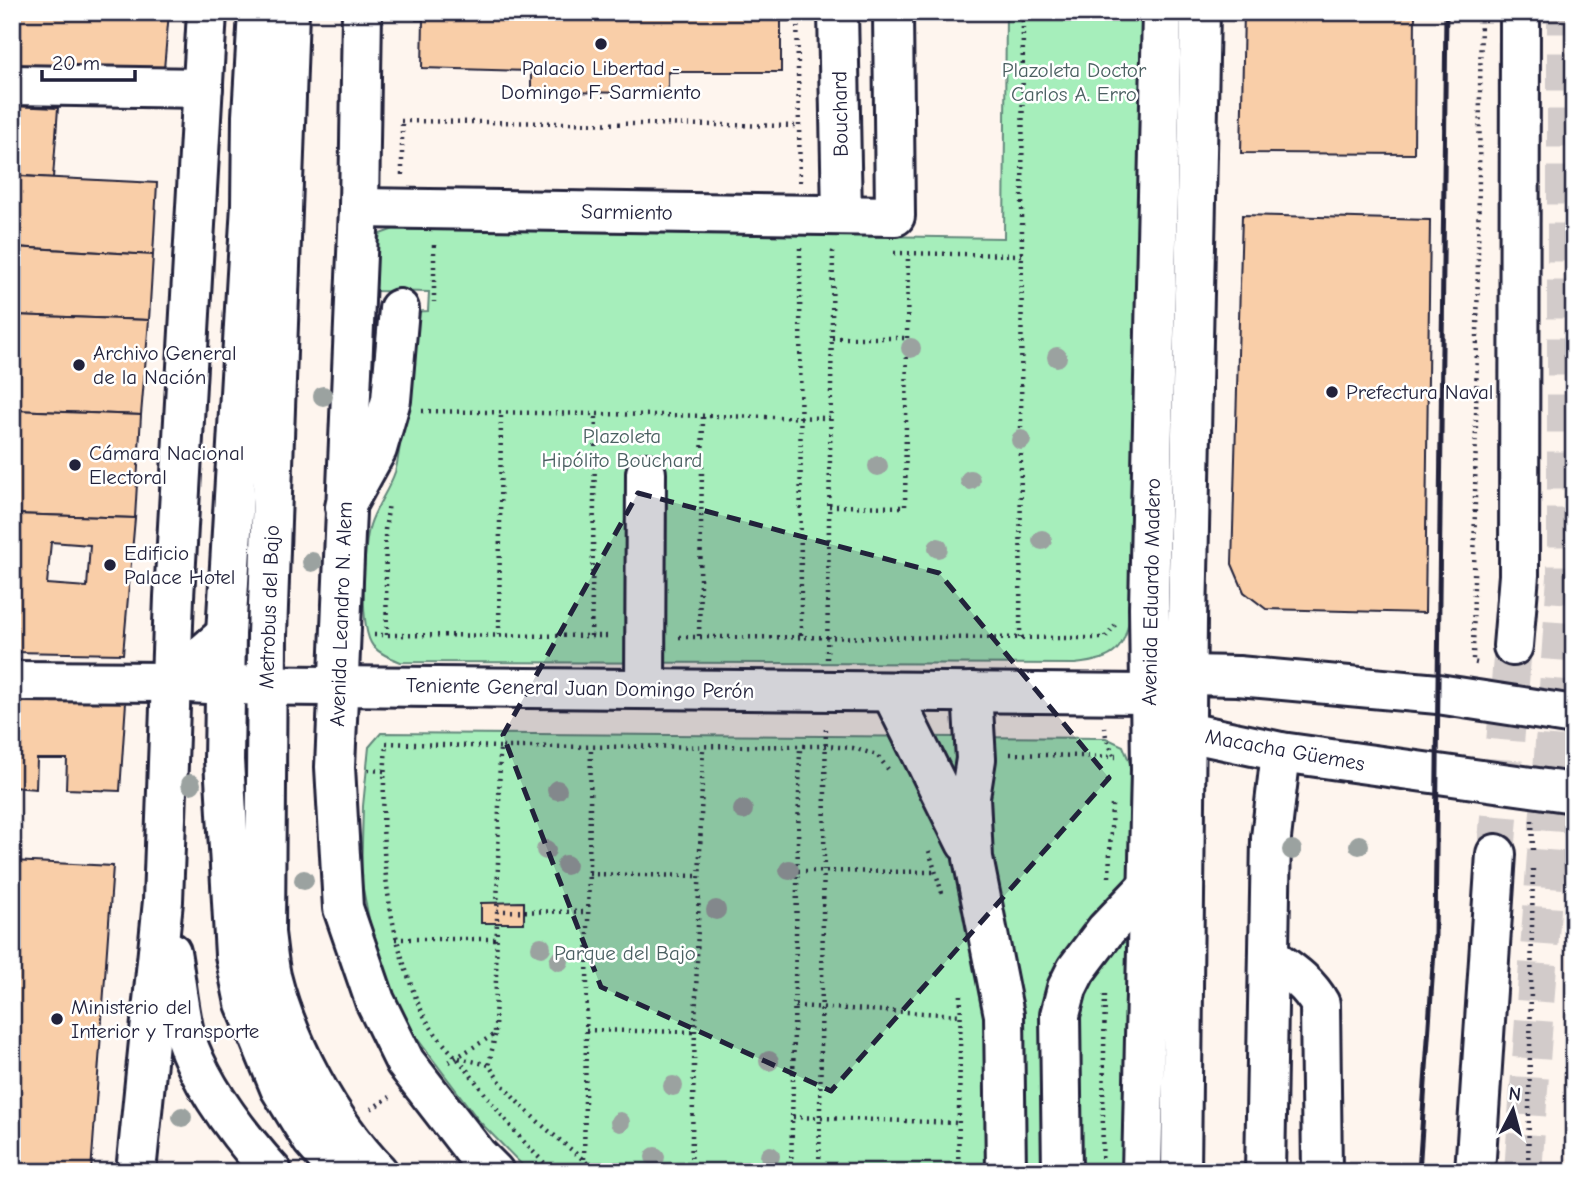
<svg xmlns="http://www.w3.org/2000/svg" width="1586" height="1184" viewBox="0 0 1586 1184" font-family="'Comic Neue',sans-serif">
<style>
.green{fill:#a6eebb;stroke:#64887b;stroke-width:2}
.building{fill:#f9cea8;stroke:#22223b;stroke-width:2;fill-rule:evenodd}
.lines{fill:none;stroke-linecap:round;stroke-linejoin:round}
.highway-tunnel{stroke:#d2cbca;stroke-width:38;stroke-dasharray:38 19;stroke-linecap:butt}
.minor-casing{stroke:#22223b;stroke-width:44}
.major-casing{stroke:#22223b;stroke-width:44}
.highway-casing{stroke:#22223b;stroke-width:44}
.path{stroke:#22223b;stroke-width:4.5;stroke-dasharray:2 5;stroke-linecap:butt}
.minor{stroke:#fff;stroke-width:38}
.major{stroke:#fff;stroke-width:38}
.highway{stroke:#fff;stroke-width:38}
.rail{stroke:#22223b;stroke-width:5}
.tree{fill:#9ba2a0}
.marked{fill:#22223b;fill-opacity:0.2;stroke:#22223b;stroke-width:5;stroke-dasharray:14 9;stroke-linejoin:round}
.poi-dot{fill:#22223b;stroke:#fff;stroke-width:2.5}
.labels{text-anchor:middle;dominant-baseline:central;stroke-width:5;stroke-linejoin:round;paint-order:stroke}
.poi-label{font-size:21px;fill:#22223b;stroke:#fff;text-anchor:start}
.park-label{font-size:21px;fill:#4a5f61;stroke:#fff}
.street-label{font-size:21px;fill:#22223b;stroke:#fff}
</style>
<rect width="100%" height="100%" fill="#fef5ee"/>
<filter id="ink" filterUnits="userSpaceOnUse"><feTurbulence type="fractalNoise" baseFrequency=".0143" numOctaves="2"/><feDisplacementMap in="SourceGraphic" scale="14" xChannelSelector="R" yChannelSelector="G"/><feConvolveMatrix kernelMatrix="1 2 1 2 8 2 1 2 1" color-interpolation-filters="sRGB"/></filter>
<g filter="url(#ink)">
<g class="green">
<path d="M1006,12H1145L1131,610C1124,651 1117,659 1075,664L401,662C391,658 380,654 373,646C359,629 363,547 370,525C376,506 389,490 395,472C398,462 399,450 401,440C408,398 405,354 405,312L428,311L429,292L376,291L377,249L380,234L394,229L1004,238Z"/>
<polygon points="381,733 1106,738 1123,746 1132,768 1127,1172 529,1172 480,1122 416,1037 394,996 372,934 361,879 363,806 369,747"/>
</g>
<g class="building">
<polygon points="12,12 169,12 164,69 12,66"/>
<polygon points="416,12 787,12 788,21 781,21 781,72 668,72 668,93 531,92 531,71 422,68 423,20 416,20"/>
<polygon points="1244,12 1415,12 1414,154 1241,153"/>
<polygon points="12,106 58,108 53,178 12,175"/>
<polygon points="12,175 18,176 14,247 12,247"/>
<polygon points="18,176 157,183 153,255 14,247"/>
<polygon points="1242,215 1430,220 1425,613 1266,609 1244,592 1232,564"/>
<polygon points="12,247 153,255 149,320 12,315"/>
<polygon points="12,315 149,320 141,415 12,410"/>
<polygon points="12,410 141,415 135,518 12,514"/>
<path d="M12,514L135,518L123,654L12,652ZM51,542L90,545L87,587L47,584Z"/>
<polygon points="12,699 126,702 120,791 66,789 67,759 37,759 36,789 12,787"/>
<polygon points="12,861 113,866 91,1172 12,1172"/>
<polygon points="524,902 524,923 481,923 481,903"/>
</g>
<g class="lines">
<g class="highway-tunnel">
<polyline points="1496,854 1513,646"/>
<polyline points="1523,1172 1566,577 1566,12"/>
</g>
<defs>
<g id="minor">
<polyline points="258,12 252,116 251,205 226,634 224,760 235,955 245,1003 280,1088 312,1140 340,1172"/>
<path d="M289,12L267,635L265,933C267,947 268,962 271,976C288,1044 329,1121 378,1172"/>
<polyline points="838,12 842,215"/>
<polyline points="12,85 203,88"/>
<polyline points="359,208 895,216 893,12"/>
<polyline points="345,507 377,449 391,400 399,309"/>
<polyline points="12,681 171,682 226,634"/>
<polyline points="645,688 646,473"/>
<polyline points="891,692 966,843"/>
<polyline points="972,692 976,759 970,797 973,858 1004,1015 1006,1172"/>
<path d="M1269,956C1290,971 1308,982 1320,1004L1322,1172"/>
<polyline points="1062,1172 1060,1015 1067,988 1076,970 1106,930 1147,887"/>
<polyline points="1265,1172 1271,838 1281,752"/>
</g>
<g id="major">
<polyline points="362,12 359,208 335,767 343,908 375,1001 405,1062 477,1155 494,1172"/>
<polyline points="171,682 225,685 1148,694 1186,675 1238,676 1438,694 1574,715"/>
<polyline points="1170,715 1187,732 1281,752 1574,793"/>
<path d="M171,952C176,979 178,1010 185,1036C200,1084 239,1135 272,1172"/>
<polyline points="136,1172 163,901 174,597 207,12"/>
<polyline points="1142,1172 1151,770 1149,607 1162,12"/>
<polyline points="1181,1172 1187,621 1200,12"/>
</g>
<g id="highway">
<polyline points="1513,646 1519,575 1520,12"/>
<polyline points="1475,1172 1496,854"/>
</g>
</defs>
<use href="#minor" class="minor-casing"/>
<use href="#major" class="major-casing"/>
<use href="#highway" class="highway-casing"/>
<g class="path">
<polyline points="797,12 800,183"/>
<polyline points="401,121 800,126"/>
<polyline points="402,175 402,121"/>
<polyline points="434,245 434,302"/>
<polyline points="800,248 801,637"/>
<polyline points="894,253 1022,255"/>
<polyline points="832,338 907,338"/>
<polyline points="422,411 830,418"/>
<polyline points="829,506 905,507 908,254"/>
<polyline points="374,635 610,636"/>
<polyline points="387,635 385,530 389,503"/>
<polyline points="499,635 501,413"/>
<polyline points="591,636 596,414"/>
<polyline points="699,636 703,416"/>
<polyline points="679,637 1105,638 1115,625"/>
<polyline points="1020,638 1023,12"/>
<polyline points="827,659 833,252 835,248"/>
<polyline points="1477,663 1473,662 1481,12"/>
<polyline points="1105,727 1106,738 1114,755"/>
<path d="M500,747L386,743C381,827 380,896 408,976C414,994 421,1013 432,1029C443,1045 459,1059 470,1074C496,1109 522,1143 554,1172"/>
<polyline points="1010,754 1116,757"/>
<polyline points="368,770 384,771"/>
<polyline points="1532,820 1533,850"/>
<polyline points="929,851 942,893"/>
<polyline points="798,871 935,872"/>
<polyline points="589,874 699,876"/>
<polyline points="1109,877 1112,805"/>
<polyline points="497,911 588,912"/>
<polyline points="395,939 497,939"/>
<polyline points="795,1006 961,1015"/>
<polyline points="586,1030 695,1032"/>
<path d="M495,1035L489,1065C515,1109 560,1138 597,1172"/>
<polyline points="459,1058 489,1065"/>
<polyline points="449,1062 495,1034 500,747 826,746 853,748 877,755 888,769"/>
<polyline points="371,1109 390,1097"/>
<polyline points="793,1117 959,1123"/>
<polyline points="584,1159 591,748"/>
<polyline points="691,1172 703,746"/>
<polyline points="791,1172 800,747"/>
<polyline points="819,1172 826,724"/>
<polyline points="958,1172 961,990"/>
<polyline points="1102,1172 1105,991"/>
<polyline points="1528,1172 1533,866"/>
</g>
<use href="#minor" class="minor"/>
<use href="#major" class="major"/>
<use href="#highway" class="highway"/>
<polyline class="rail" points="1419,1172 1435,936 1446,12"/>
</g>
<g class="tree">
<circle cx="911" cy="348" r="10"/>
<circle cx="1057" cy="357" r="10"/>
<circle cx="323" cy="396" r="10"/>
<circle cx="1021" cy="440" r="10"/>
<circle cx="878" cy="466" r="10"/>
<circle cx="970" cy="480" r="10"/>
<circle cx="1042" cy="540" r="10"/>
<circle cx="938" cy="548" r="10"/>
<circle cx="312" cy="562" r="10"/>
<circle cx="191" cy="784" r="10"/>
<circle cx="557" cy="790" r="10"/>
<circle cx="743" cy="810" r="10"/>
<circle cx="1359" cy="845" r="10"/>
<circle cx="546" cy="850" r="10"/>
<circle cx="1292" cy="850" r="10"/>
<circle cx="566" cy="865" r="10"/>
<circle cx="789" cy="870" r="10"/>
<circle cx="304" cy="880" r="10"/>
<circle cx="716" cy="910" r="10"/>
<circle cx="541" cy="947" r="10"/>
<circle cx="559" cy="961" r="10"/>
<circle cx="769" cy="1061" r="10"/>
<circle cx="673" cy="1086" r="10"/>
<circle cx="182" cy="1117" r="10"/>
<circle cx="620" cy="1122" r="10"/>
<circle cx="770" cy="1156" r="10"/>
<circle cx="655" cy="1157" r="10"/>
</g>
</g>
<path class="marked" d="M638,493L939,573L1109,778L831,1091L601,987L503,735Z"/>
<g class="poi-dot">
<circle cx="601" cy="44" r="7"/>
<circle cx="79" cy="365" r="7"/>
<circle cx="1332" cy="392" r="7"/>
<circle cx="75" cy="465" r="7"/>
<circle cx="110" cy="565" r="7"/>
<circle cx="57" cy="1019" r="7"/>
</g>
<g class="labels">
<g class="poi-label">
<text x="601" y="68" text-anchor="middle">Palacio Libertad -<tspan x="601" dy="24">Domingo F. Sarmiento</tspan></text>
<text x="93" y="353">Archivo General<tspan x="93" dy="24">de la Nación</tspan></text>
<text x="1346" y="392">Prefectura Naval</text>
<text x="89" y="453">Cámara Nacional<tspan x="89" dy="24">Electoral</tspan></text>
<text x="124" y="553">Edificio<tspan x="124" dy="24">Palace Hotel</tspan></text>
<text x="71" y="1007">Ministerio del<tspan x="71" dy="24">Interior y Transporte</tspan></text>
</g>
<g class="park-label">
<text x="1074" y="70">Plazoleta Doctor<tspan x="1074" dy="24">Carlos A. Erro</tspan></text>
<text x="622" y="436">Plazoleta<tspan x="622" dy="24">Hipólito Bouchard</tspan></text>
<text x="625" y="953">Parque del Bajo</text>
</g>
<g class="street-label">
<text transform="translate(840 114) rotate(-91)">Bouchard</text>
<text transform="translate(627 212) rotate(1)">Sarmiento</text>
<text transform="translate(1151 592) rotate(-89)">Avenida Eduardo Madero</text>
<text transform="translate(269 607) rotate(-88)">Metrobus del Bajo</text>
<text transform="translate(341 614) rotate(-88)">Avenida Leandro N. Alem</text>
<text transform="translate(580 688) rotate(1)">Teniente General Juan Domingo Perón</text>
<text transform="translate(1285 750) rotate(10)">Macacha Güemes</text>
</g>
</g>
<rect width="1586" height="1184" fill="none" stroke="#fff" stroke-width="42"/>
<rect x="21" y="21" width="1544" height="1142" fill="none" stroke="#22223b" stroke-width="2.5" filter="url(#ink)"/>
<g transform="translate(1513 1110) rotate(6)" stroke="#ffffff" stroke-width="5" paint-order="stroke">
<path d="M0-5L12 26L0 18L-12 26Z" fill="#22223b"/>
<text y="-10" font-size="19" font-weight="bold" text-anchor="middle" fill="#22223b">N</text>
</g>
<path d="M42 70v10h93v-10" fill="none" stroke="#22223b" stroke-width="3.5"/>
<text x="52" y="70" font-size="21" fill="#22223b" stroke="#ffffff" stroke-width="5" paint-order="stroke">20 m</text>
</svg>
